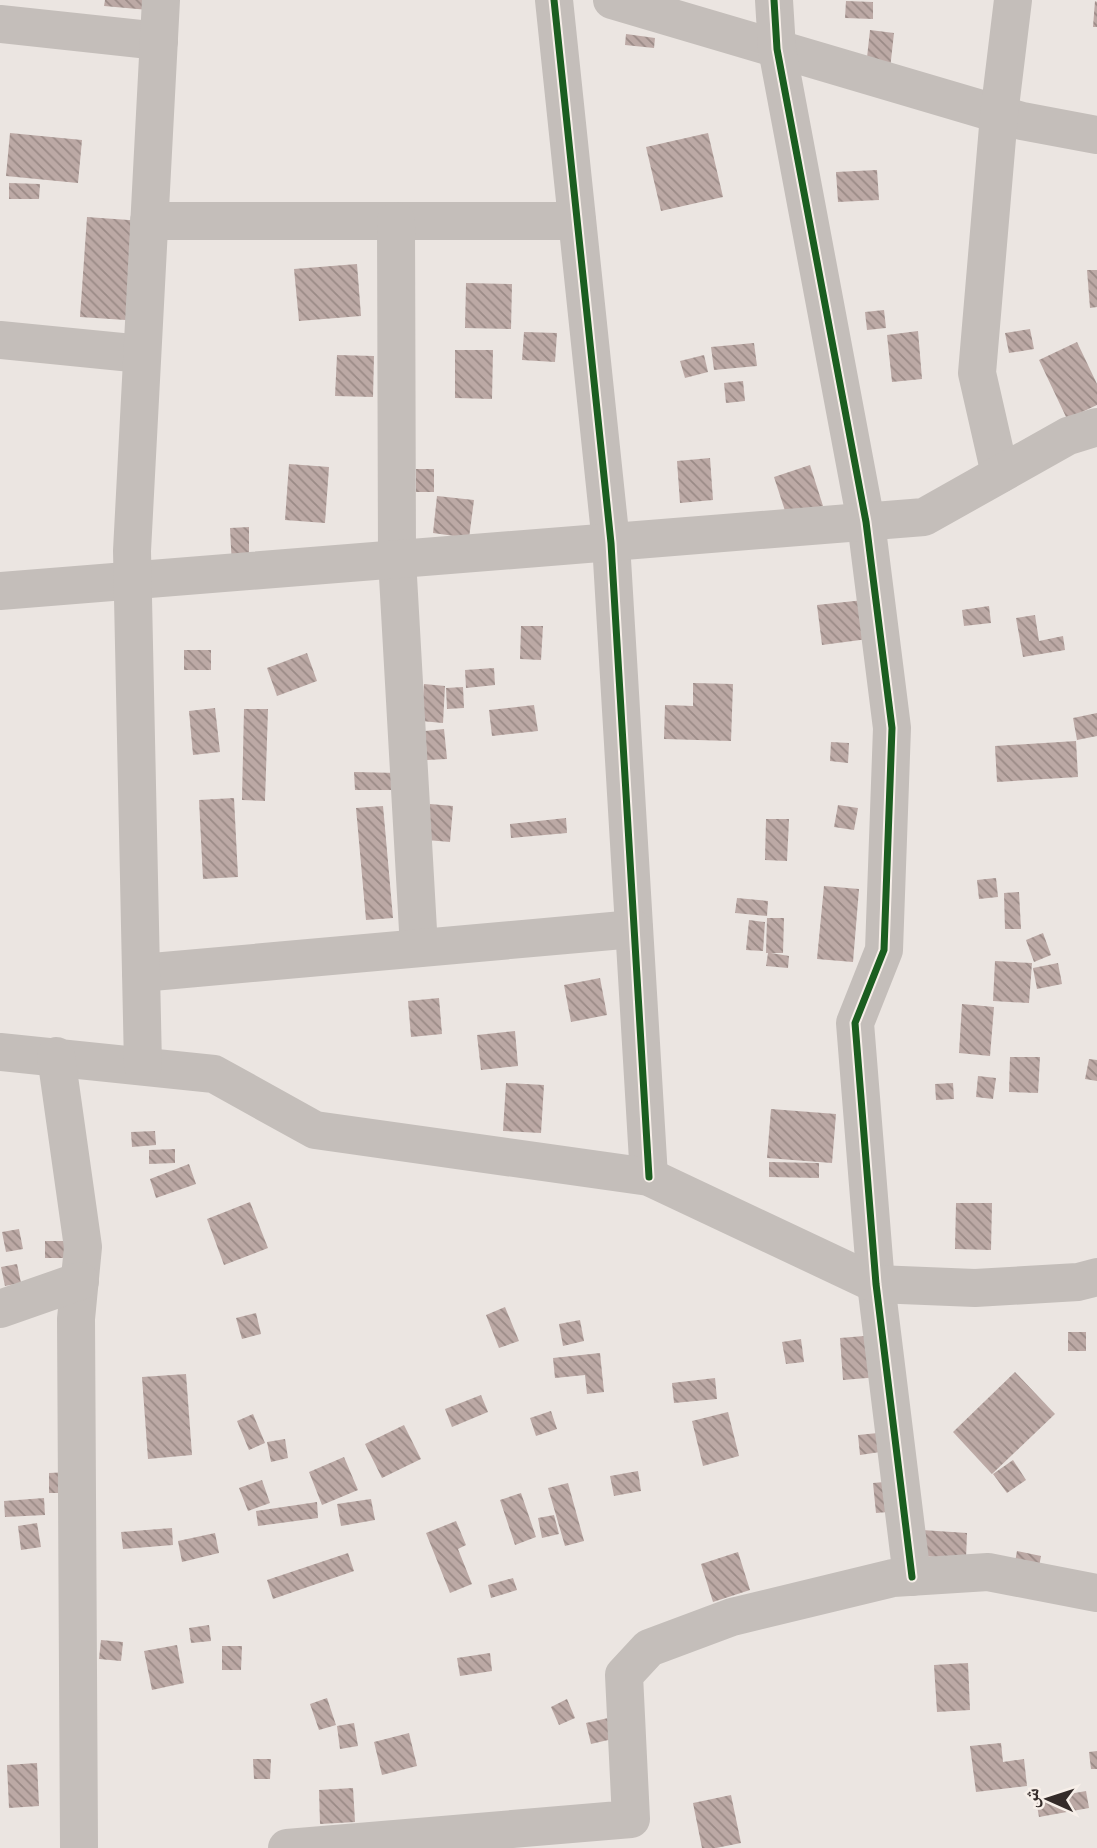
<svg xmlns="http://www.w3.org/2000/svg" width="1097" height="1848" viewBox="0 0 1097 1848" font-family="'Titillium Web','Noto Naskh Arabic',sans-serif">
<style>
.building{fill:url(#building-back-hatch)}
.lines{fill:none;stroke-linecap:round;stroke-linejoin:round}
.minor{stroke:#c4beba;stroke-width:38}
.cycleway-casing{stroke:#f7efe9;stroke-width:11}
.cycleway{stroke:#1b5e20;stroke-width:7}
</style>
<defs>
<pattern id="building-back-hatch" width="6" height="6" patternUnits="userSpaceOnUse" patternTransform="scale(1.75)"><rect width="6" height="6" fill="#bca9a5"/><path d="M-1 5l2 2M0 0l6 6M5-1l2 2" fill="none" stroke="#9a8a86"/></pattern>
</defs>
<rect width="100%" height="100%" fill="#ebe5e1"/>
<g class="building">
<polygon points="105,0 172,0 171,12 104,6"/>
<polygon points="846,1 873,2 873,19 845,18"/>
<polygon points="1095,1 1097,2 1097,27 1093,27"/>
<polygon points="870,30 894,33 889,78 865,76"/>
<polygon points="626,34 655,38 654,48 625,45"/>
<polygon points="10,133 82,140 78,183 6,176"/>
<polygon points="708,133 723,197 661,211 646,147"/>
<polygon points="877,170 879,200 838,202 836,172"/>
<polygon points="9,183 40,184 39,199 9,199"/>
<polygon points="87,217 156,222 141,321 80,317"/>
<polygon points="357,264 361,316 299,321 294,269"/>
<polygon points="1087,270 1097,270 1097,307 1090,308"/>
<polygon points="466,283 512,284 511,329 465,328"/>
<polygon points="884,310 886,328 867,330 865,312"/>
<polygon points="1030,329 1034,349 1009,353 1005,333"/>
<polygon points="918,331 922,379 892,382 887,335"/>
<polygon points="524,332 557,333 555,362 522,360"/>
<polygon points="1077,342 1097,384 1097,405 1067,419 1039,360"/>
<polygon points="754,343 757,366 714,370 711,347"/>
<polygon points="455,350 493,350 492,399 455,398"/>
<polygon points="337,355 374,356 373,397 335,396"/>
<polygon points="704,355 708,372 685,378 680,361"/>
<polygon points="743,381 745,401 726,403 724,383"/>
<polygon points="710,458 713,500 680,503 677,461"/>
<polygon points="289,464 329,467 325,523 285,520"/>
<polygon points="810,465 823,506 787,517 774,477"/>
<rect x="416" y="469" width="18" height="23"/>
<polygon points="437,496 474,500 469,538 433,533"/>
<polygon points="249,527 249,557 232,567 230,528"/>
<polygon points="864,600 868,639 822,645 817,605"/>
<polygon points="989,606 991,623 964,626 962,610"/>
<polygon points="1035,615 1039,641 1063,636 1065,650 1023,657 1016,618"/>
<polygon points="521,626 543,626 541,660 520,659"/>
<rect x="184" y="650" width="27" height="20"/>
<polygon points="307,653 317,681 277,696 267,668"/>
<polygon points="494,668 495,685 466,688 465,670"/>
<polygon points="693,683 733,684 731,741 664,739 665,705 693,706"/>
<polygon points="424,684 445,686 443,723 421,721"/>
<polygon points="463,687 464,708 447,709 446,688"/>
<polygon points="534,705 538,731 492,736 489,710"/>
<polygon points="215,708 220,752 193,755 189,711"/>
<polygon points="244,709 268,709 265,801 242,800"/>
<polygon points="1097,713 1097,736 1077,740 1073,718"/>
<polygon points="444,729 447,759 427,760 425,731"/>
<polygon points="1076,741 1078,777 997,782 995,746"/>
<polygon points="831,742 849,743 848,763 830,761"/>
<polygon points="354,772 399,773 399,790 355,790"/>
<polygon points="234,798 238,877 203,879 199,800"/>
<polygon points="430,804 453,806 450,842 427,840"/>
<polygon points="838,805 858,808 854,830 834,827"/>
<polygon points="383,806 393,918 366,920 356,808"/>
<polygon points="566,818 567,833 511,838 510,824"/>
<polygon points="766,819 789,819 787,861 765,860"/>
<polygon points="996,878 998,897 979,899 977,880"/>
<polygon points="824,886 859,889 853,962 817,959"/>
<polygon points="1019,892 1021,929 1005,929 1004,893"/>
<polygon points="737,898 768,901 767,916 735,913"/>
<polygon points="767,918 784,918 783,953 771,953 789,956 788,968 766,966 768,953 766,953"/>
<polygon points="749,920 765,922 763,951 746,950"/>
<polygon points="1043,933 1051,955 1034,962 1026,940"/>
<polygon points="995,961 1032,963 1029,1003 993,1001"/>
<polygon points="1058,963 1062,984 1037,989 1033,968"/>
<polygon points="600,978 607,1015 571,1022 564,985"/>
<polygon points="439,998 442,1034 411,1037 408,1001"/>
<polygon points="962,1004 994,1007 990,1056 959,1053"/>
<polygon points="515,1031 518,1066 481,1070 477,1035"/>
<polygon points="1010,1057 1040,1057 1038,1093 1009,1092"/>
<polygon points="1089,1059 1097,1060 1097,1081 1085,1079"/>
<polygon points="978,1076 996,1078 993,1099 976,1097"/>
<polygon points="506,1083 544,1085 541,1133 503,1131"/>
<polygon points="953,1083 954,1099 936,1100 935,1084"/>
<polygon points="771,1109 836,1114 832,1163 767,1158"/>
<polygon points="155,1131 156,1145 132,1147 131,1132"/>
<polygon points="175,1149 175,1163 149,1164 149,1150"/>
<polygon points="769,1162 819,1163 819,1178 769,1177"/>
<polygon points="189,1164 196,1184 156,1198 150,1179"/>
<polygon points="250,1202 268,1248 224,1265 207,1219"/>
<polygon points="956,1203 992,1203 991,1250 955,1249"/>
<polygon points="19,1229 23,1249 6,1252 2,1232"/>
<rect x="45" y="1241" width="20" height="17"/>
<polygon points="17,1264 21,1283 5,1286 1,1267"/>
<polygon points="505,1307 519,1341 499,1348 486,1315"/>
<polygon points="256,1313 261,1334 242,1339 236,1318"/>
<polygon points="580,1320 584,1341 563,1346 559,1324"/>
<rect x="1068" y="1332" width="18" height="19"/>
<polygon points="876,1335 879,1377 843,1380 840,1338"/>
<polygon points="801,1339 804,1362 786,1364 782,1342"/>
<polygon points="600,1353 604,1392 587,1394 585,1375 555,1378 553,1358"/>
<polygon points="1015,1372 1055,1414 992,1474 953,1432"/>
<polygon points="186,1374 192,1455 148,1459 142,1377"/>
<polygon points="715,1378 717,1399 674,1403 672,1383"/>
<polygon points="481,1395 488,1412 452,1427 445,1409"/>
<polygon points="551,1411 557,1429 536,1436 530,1418"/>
<polygon points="728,1412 739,1456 703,1466 692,1421"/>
<polygon points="253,1414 265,1443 249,1450 237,1421"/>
<polygon points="404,1425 421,1459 382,1478 365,1444"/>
<polygon points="878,1433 880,1452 860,1455 858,1435"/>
<polygon points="285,1439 288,1458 271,1462 267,1442"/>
<polygon points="344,1457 358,1490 322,1505 309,1472"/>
<polygon points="1013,1460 1026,1480 1007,1493 993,1474"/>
<polygon points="638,1471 641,1491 614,1496 610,1476"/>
<polygon points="70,1472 71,1493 49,1493 49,1473"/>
<polygon points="262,1480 270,1503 248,1511 239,1488"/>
<polygon points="896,1481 899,1511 876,1513 873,1483"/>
<polygon points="568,1483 584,1541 565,1546 548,1488"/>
<polygon points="521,1493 536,1537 515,1545 500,1500"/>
<polygon points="44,1498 45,1515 5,1517 4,1501"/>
<polygon points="371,1499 375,1520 341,1526 337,1504"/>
<polygon points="317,1502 318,1518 258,1526 256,1511"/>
<polygon points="554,1515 559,1534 542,1538 538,1518"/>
<polygon points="456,1521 466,1545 458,1549 472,1584 450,1593 426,1533"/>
<polygon points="37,1523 41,1547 21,1550 18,1526"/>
<polygon points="172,1528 173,1545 123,1549 121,1532"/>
<polygon points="922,1530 967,1533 966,1559 921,1556"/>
<polygon points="215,1533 219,1553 182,1562 178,1541"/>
<polygon points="1017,1551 1041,1556 1037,1578 1013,1573"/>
<polygon points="738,1552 750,1590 713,1602 701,1564"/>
<polygon points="348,1553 354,1571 273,1599 267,1580"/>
<polygon points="513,1578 517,1590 491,1598 488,1585"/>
<polygon points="209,1625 211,1641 191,1643 189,1628"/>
<polygon points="101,1640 123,1642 121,1661 99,1659"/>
<polygon points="177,1645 184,1683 152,1690 144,1651"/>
<polygon points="222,1646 242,1646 241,1670 222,1670"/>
<polygon points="490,1653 492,1671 460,1676 457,1658"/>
<polygon points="968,1663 970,1710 937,1712 934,1665"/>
<polygon points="327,1698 336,1725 319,1730 310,1704"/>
<polygon points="567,1699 575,1718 559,1725 551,1707"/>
<polygon points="617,1716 621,1737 591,1744 586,1723"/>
<polygon points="354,1723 358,1746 340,1749 337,1726"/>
<polygon points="409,1733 417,1766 382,1775 374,1742"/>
<polygon points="1001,1743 1003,1762 1024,1759 1027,1786 976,1792 970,1746"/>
<polygon points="1097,1751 1097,1769 1091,1769 1089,1752"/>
<polygon points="253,1759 271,1759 270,1779 254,1779"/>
<polygon points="37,1763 39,1806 9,1808 7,1765"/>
<polygon points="353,1788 355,1822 320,1824 319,1790"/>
<polygon points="1086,1791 1089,1808 1039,1817 1036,1800"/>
<polygon points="731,1795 741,1843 716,1848 702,1848 693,1803"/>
</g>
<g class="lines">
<g class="minor">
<polyline points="554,0 611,543 649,1177"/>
<polyline points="612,0 1022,121 1097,135"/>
<polyline points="774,0 777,49 866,522 892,728 884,950 855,1023 876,1284 912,1577"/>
<polyline points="0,24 159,41"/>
<polyline points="149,221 577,221"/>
<polyline points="396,221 397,559 419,948"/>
<polyline points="0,340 142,354"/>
<polyline points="1000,474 977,373 999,115 1013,0"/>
<polyline points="0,591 924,517 1068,436 1097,427"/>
<polyline points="141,973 634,929"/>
<polyline points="0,1052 214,1074 315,1130 649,1177 876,1284 975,1288 1078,1282 1097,1277"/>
<polyline points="56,1056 83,1247 76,1319 79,1848"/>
<polyline points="143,1066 132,551 161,0"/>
<polyline points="0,1309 80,1281"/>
<polyline points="287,1848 631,1819 624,1675 649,1648 732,1617 893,1578 988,1572 1097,1593"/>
</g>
<defs>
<g id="cycleway">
<polyline points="554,0 611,543 649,1177"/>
<polyline points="774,0 777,49 866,522 892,728 884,950 855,1023 876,1284 912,1577"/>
</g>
</defs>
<use href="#cycleway" class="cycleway-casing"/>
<use href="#cycleway" class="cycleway"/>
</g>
<g transform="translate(1048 1799) rotate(273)" stroke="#f7efe9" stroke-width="5" paint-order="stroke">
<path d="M0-5L12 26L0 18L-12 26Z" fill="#342b29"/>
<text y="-10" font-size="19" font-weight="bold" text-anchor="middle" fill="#342b29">ش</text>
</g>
</svg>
